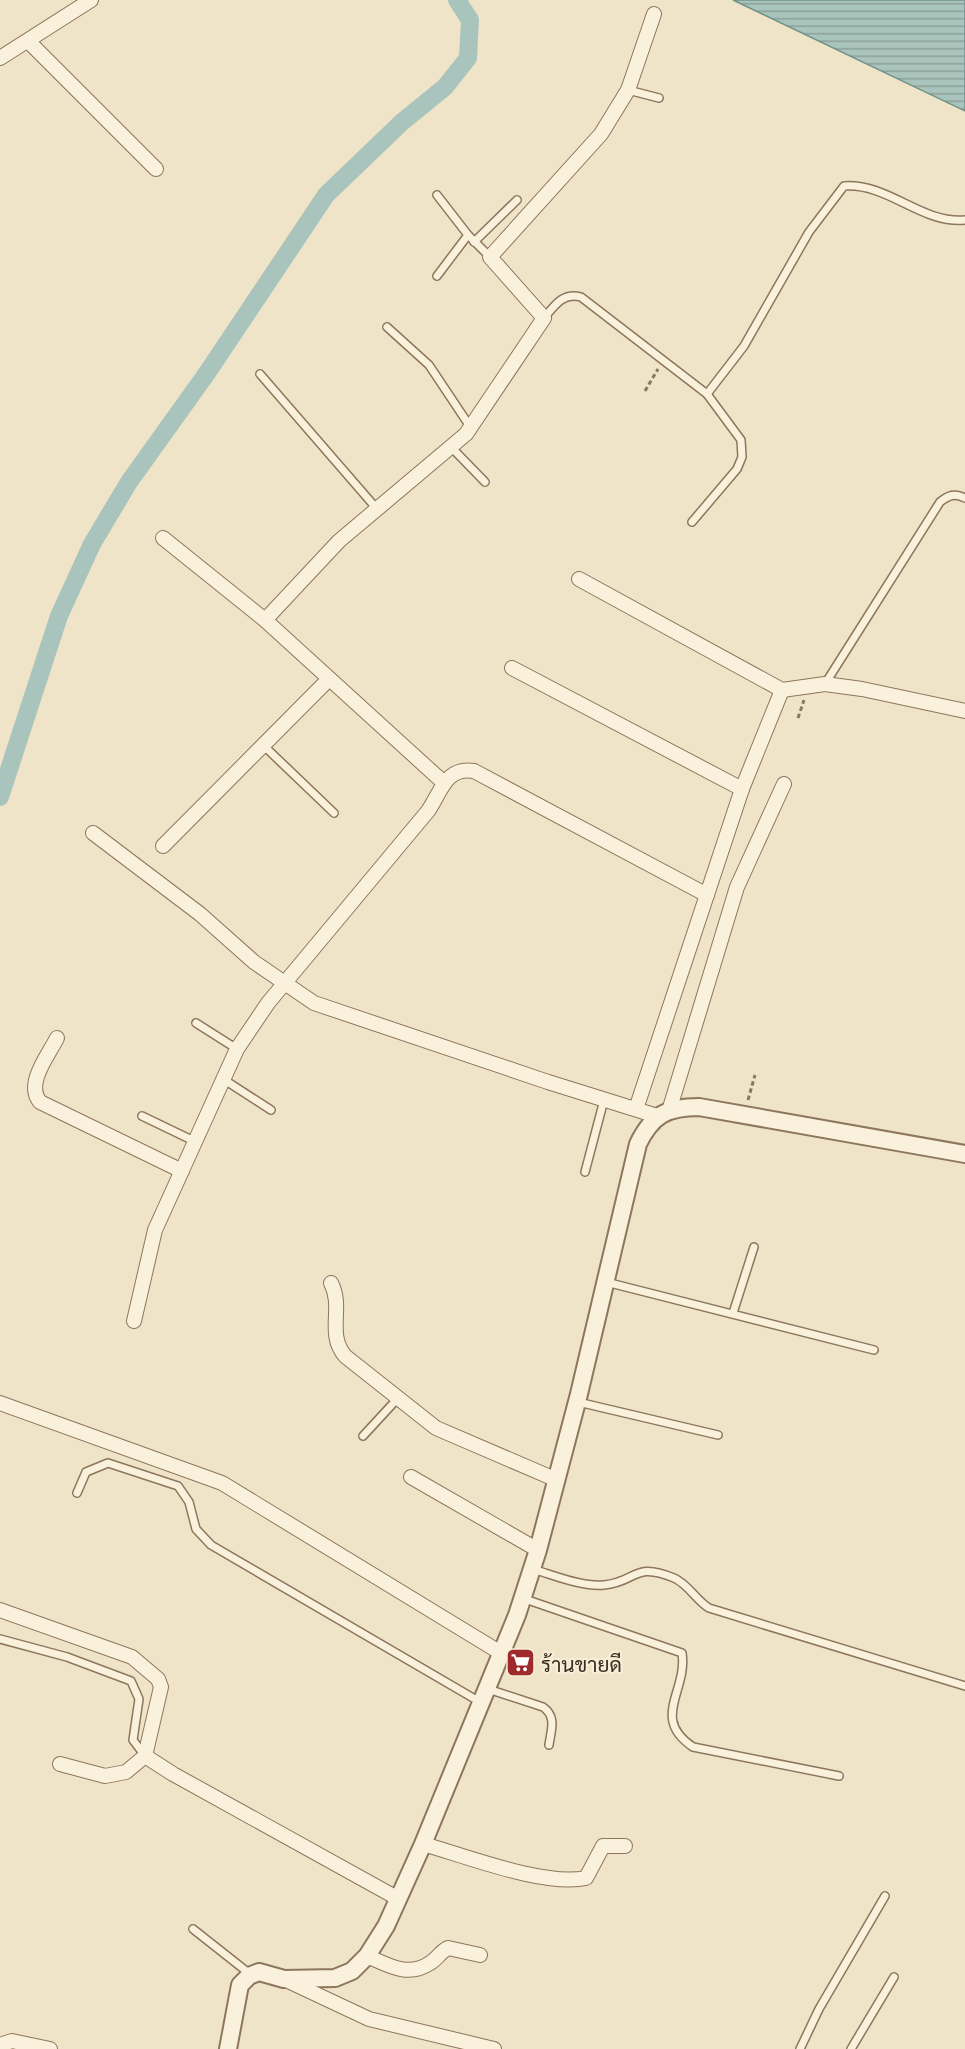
<svg xmlns="http://www.w3.org/2000/svg" width="965" height="2049" viewBox="0 0 965 2049" font-family="'Playfair Display',Sarabun,serif">
<style>
.water{fill:url(#water-rules);stroke:#6f938a;stroke-width:1.5}
.lines{fill:none;stroke-linecap:round;stroke-linejoin:round}
.canal{stroke:#a9c4bc;stroke-width:18}
.service-casing{stroke:#8d765c;stroke-width:10}
.minor-casing{stroke:#8d765c;stroke-width:16}
.tertiary-casing{stroke:#8d765c;stroke-width:20}
.path{stroke:#8d765c;stroke-width:3;stroke-dasharray:4.5 3;stroke-linecap:butt}
.service{stroke:#faf1dc;stroke-width:7}
.minor{stroke:#faf1dc;stroke-width:14}
.tertiary{stroke:#faf1dc;stroke-width:16}
.labels{text-anchor:middle;dominant-baseline:central;stroke-width:4.5;stroke-linejoin:round;paint-order:stroke}
.poi-label{font-size:21px;fill:#3d2e20;stroke:#f7eed8;text-anchor:start}
</style>
<defs>
<pattern id="water-rules" width="6" height="5" patternUnits="userSpaceOnUse" patternTransform="scale(1.5)"><rect width="6" height="5" fill="#a9c4bc"/><path d="M0 2.5h6" fill="none" stroke="#8ba098"/></pattern>
</defs>
<rect width="100%" height="100%" fill="#f0e4c8"/>
<polygon class="water" points="733,0 965,0 965,111"/>
<g class="lines">
<polyline class="canal" points="0,797 59,616 92,544 129,482 207,373 326,195 402,122 445,87 468,58 470,20 457,0"/>
<defs>
<g id="service">
<polyline points="628,90 659,98"/>
<polyline points="437,195 468,235 490,257"/>
<polyline points="474,242 517,200"/>
<polyline points="437,276 468,235"/>
<path d="M544,318C555,305 563,292 581,297L707,394L741,440L742,457L737,469L692,522"/>
<polyline points="387,327 429,365 471,428"/>
<polyline points="260,374 377,509"/>
<path d="M707,394L744,346L809,232L844,186C889,183 921,224 965,220"/>
<polyline points="451,447 485,482"/>
<path d="M825,684L940,502C949,495 954,493 965,498"/>
<polyline points="263,745 334,813"/>
<polyline points="196,1023 237,1049"/>
<polyline points="223,1079 271,1110"/>
<polyline points="142,1116 196,1142"/>
<polyline points="585,1172 604,1100"/>
<polyline points="606,1282 874,1350"/>
<polyline points="733,1313 754,1247"/>
<polyline points="578,1402 718,1435"/>
<polyline points="363,1436 399,1397"/>
<polyline points="77,1493 86,1472 108,1463 178,1486 189,1502 196,1529 211,1545 480,1702"/>
<path d="M532,1569C554,1575 581,1587 604,1585C637,1582 633,1561 674,1578C688,1584 696,1600 709,1608L965,1686"/>
<path d="M522,1598L682,1653C688,1691 650,1718 693,1747L839,1776"/>
<polyline points="0,1639 67,1657 131,1681 139,1699 133,1740 145,1756"/>
<path d="M488,1689L543,1707C557,1717 551,1730 549,1745"/>
<polyline points="193,1929 250,1974"/>
<polyline points="800,2049 819,2009 885,1896"/>
<polyline points="851,2049 894,1977"/>
</g>
<g id="minor">
<polyline points="29,42 156,169"/>
<polyline points="0,58 91,0"/>
<polyline points="163,538 265,620 443,782"/>
<polyline points="579,579 782,690 825,684 862,689 965,711"/>
<polyline points="265,620 339,541 466,434 544,318 490,257 601,134 628,90 654,14"/>
<polyline points="512,668 742,789"/>
<polyline points="93,833 200,914 254,962 314,1003 548,1082 657,1116"/>
<polyline points="163,846 329,679"/>
<path d="M57,1038C48,1056 25,1084 40,1102L182,1171"/>
<polyline points="636,1109 742,789 782,690"/>
<polyline points="669,1111 737,887 784,784"/>
<path d="M331,1283C344,1308 326,1333 345,1356L436,1428L557,1480"/>
<path d="M134,1321L155,1230L237,1049L268,1003L428,811C441,792 446,766 474,771L707,895"/>
<polyline points="0,1403 222,1483 501,1653"/>
<polyline points="411,1477 538,1550"/>
<polyline points="0,1610 132,1657 158,1679 161,1687 145,1756 173,1774 397,1898"/>
<polyline points="60,1764 105,1776 126,1772 145,1756"/>
<path d="M423,1844C466,1856 545,1887 586,1878L603,1846H625"/>
<path d="M367,1956C388,1965 408,1978 430,1963C437,1959 440,1952 448,1948L480,1955"/>
<polyline points="286,1980 369,2019 494,2049"/>
<polyline points="0,2045 12,2041 50,2049"/>
</g>
<path id="tertiary" d="M228,2049L240,1985L249,1976L259,1972L284,1979L335,1978L352,1971L367,1956L386,1926L423,1844L517,1615L538,1550L579,1394L638,1144C652,1115 667,1107 699,1107L965,1154"/>
</defs>
<use href="#service" class="service-casing"/>
<use href="#minor" class="minor-casing"/>
<use href="#tertiary" class="tertiary-casing"/>
<g class="path">
<polyline points="645,391 658,369"/>
<polyline points="798,718 804,700"/>
<polyline points="748,1100 755,1075"/>
</g>
<use href="#service" class="service"/>
<use href="#minor" class="minor"/>
<use href="#tertiary" class="tertiary"/>
</g>
<defs>
<symbol id="supermarket-square" viewBox="-11 -11 22 22"><rect x="-9" y="-9" width="18" height="18" rx="4" fill="#9e2a2b" stroke="#f7eed8"/><path d="M-6-5.5h2.5l.6 2H6L4.5 2H-2.5L-4.4-4H-6ZM-1.5 3.2a1.3 1.3 0 1 0 .1 0ZM3 3.2a1.3 1.3 0 1 0 .1 0Z" fill="#fff"/></symbol>
</defs>
<g fill-rule="evenodd">
<use href="#supermarket-square" x="504" y="1646" width="33" height="33"/>
</g>
<g class="labels">
<g class="poi-label">
<text x="541" y="1663">ร้านขายดี</text>
</g>
</g>
</svg>
